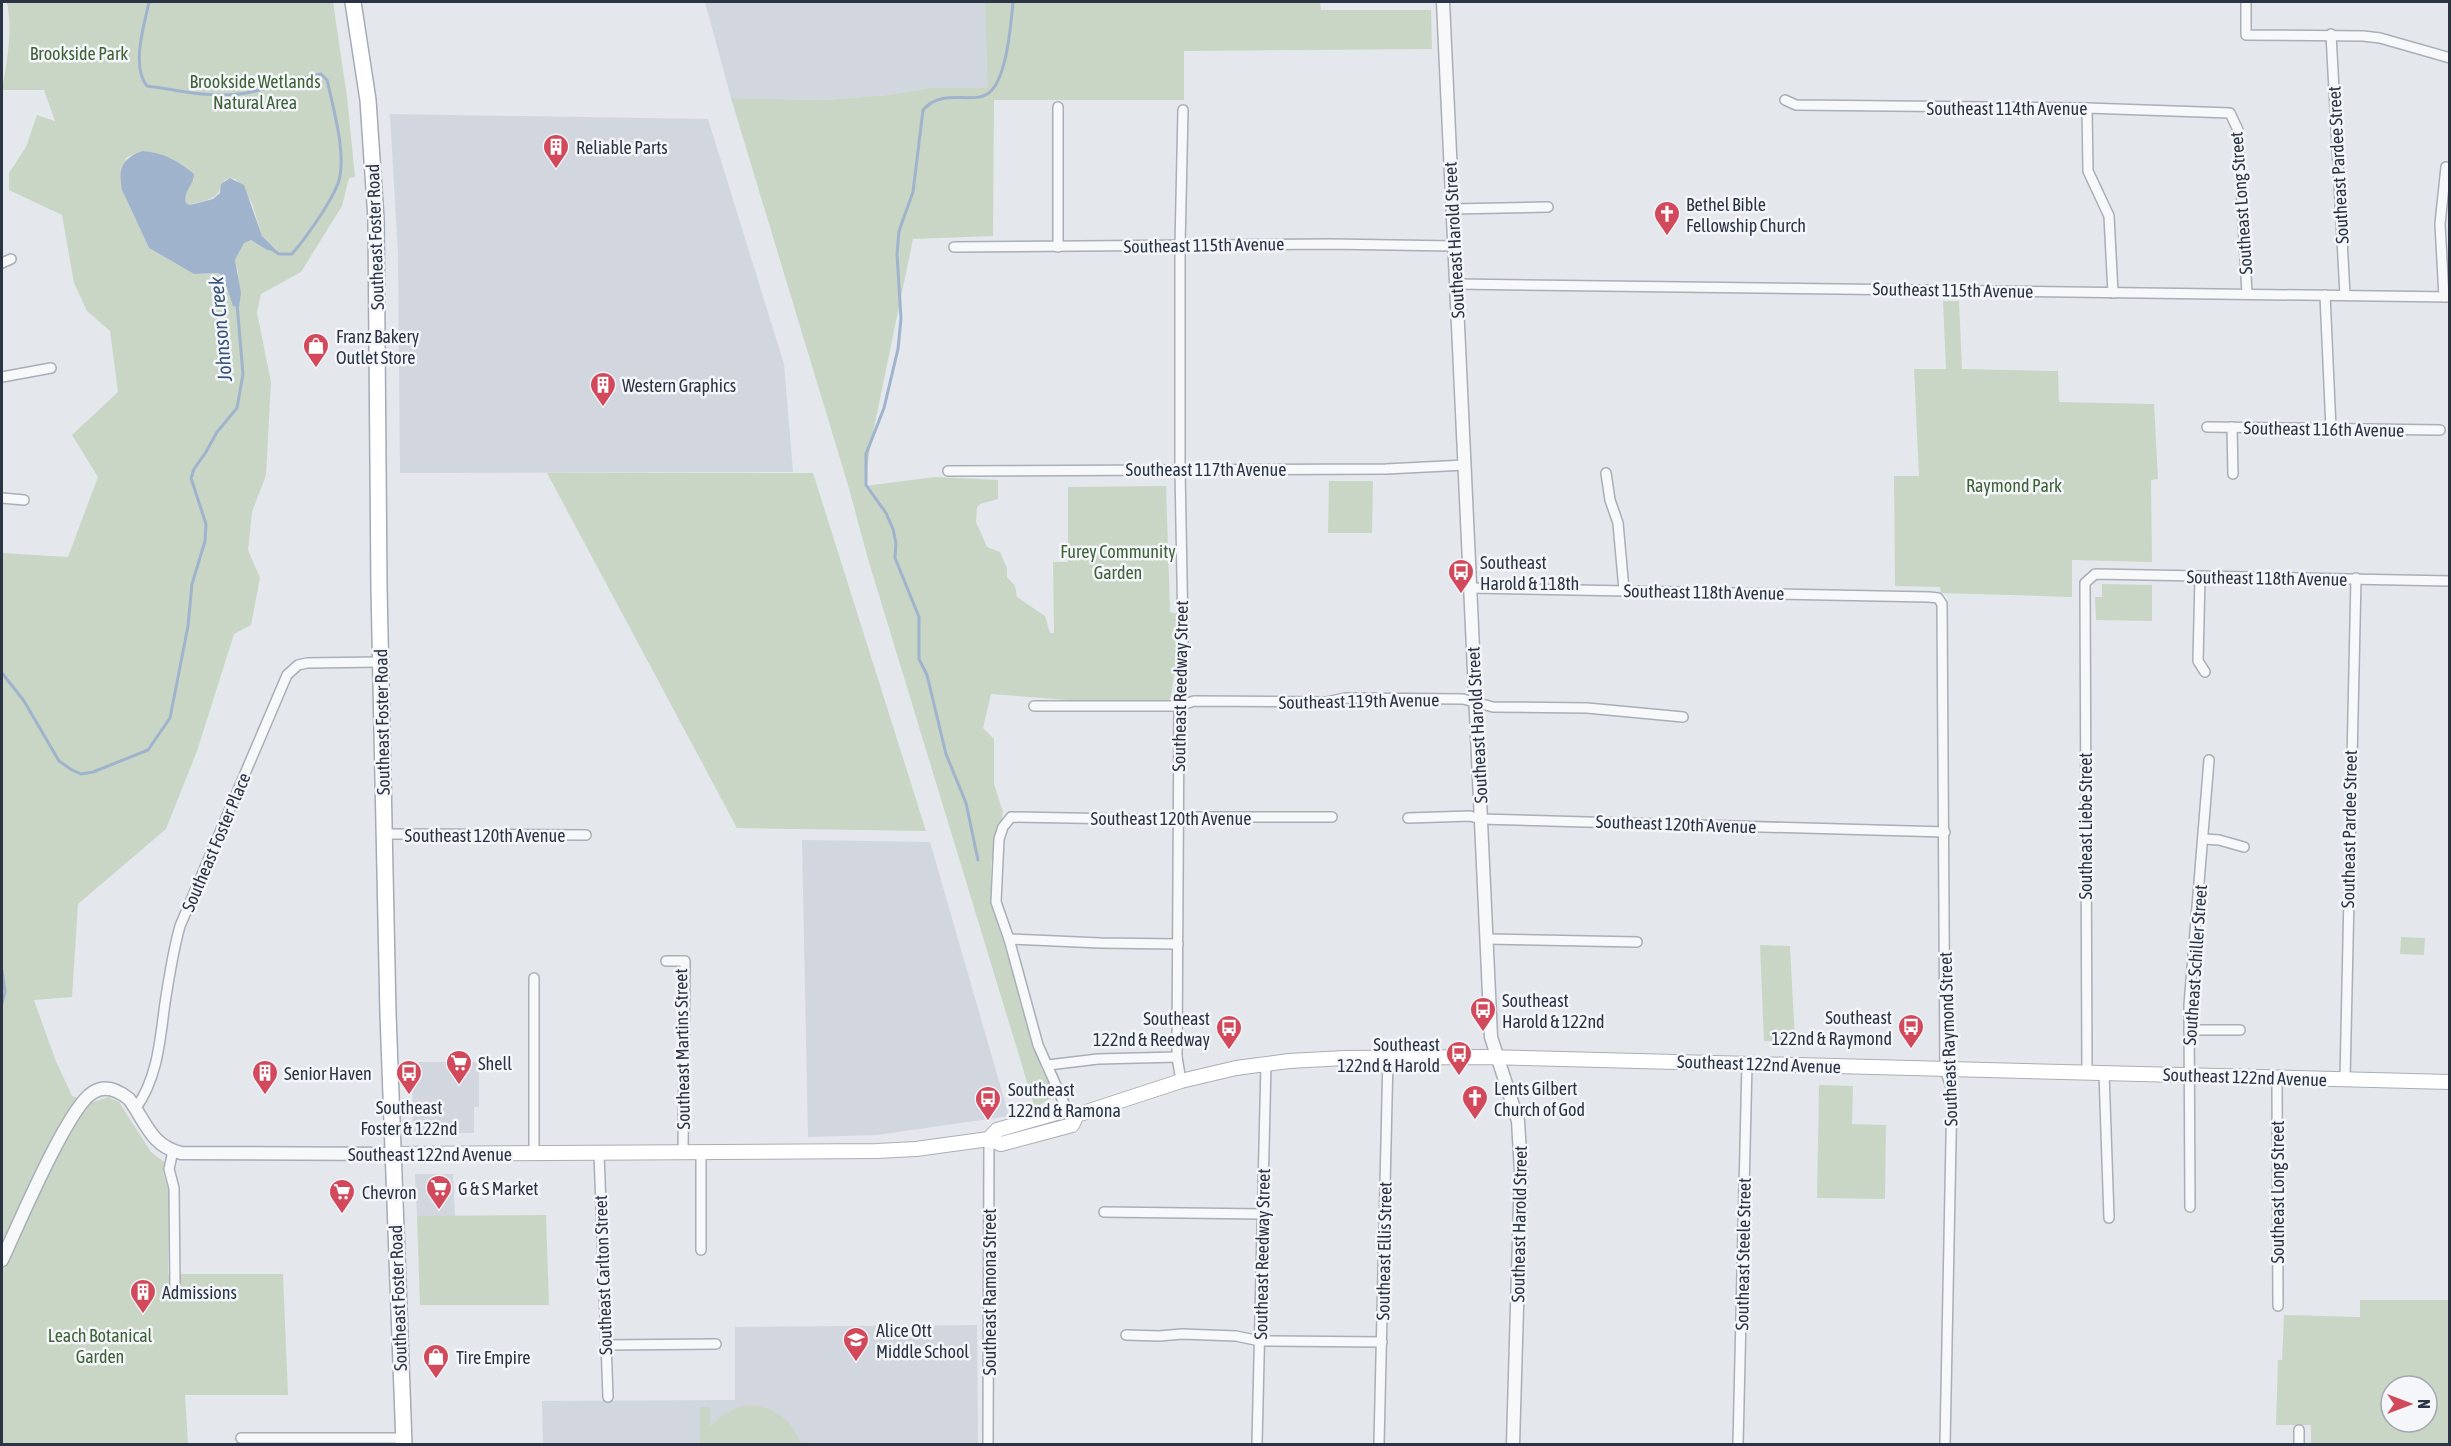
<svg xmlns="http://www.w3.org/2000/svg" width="2451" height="1446" viewBox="0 0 2451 1446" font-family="'Asap Condensed',sans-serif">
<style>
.built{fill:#d2d6de}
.green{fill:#c9d6c5;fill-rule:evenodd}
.water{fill:#9fb4cc}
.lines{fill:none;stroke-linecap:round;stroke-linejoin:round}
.stream{stroke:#9fb4cc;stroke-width:3}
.minor-casing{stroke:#a9aeb7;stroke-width:12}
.tertiary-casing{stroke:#a9aeb7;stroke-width:15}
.secondary-casing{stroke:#a9aeb7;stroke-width:16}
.primary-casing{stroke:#a3abb8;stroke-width:18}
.minor{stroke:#f7f8fa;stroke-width:9}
.tertiary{stroke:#f7f8fa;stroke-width:12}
.secondary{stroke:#fff;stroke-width:14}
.primary{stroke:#fff;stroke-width:15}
.labels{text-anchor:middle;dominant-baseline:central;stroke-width:5;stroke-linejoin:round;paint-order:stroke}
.park-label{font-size:18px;fill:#3f6138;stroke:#f4f6f9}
.street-label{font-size:18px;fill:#2b3445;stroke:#f4f6f9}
.poi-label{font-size:18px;fill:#2b3445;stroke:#f4f6f9;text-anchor:start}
.water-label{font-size:20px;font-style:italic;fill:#34527a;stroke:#f4f6f9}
</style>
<rect width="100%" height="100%" fill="#e4e7ec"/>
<g class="built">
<polygon points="705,2 985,2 989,88 929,88 888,95 825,100 731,98"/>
<polygon points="390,114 708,119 784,364 793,472 400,473 398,254"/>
<polygon points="802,840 930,842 1009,1116 877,1135 808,1137"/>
<polygon points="412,1062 479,1062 479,1107 474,1107 474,1133 413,1133"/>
<polygon points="415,1174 453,1174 455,1216 417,1216"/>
<polygon points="977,1325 978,1444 543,1444 542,1401 735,1400 735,1327"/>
</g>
<g class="green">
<path d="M7,2H333L347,97L355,177L349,178L342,206L301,272L261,294L257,312L271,382L266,475L252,512L248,550L260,578L251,625L234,634L197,751L166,829L78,904L72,997L34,1000L55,1059L72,1096L93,1102L109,1097L119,1102L151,1152L164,1162L163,1172L169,1191L168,1274H283L288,1395H185L188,1444H2V553L68,557L98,477L72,435L118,392L110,331L87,311L74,283L62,215L9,190V173L26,147L37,115L55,121L44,90H2C7,61 13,31 7,2ZM142,151C165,153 180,161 194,179C188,186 184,194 186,203L190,205C210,198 216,202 225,180L230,178L236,179L252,203L262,236L277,251L267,250L251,240L244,242L235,260L238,272L237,283L218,273L194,274L149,248L122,190L126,158Z"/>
<polygon points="985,2 1320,2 1321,10 1431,10 1432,49 1184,51 1184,100 994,100 993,236 913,239 870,447 865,486 935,477 998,480 998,499 980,504 977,507 976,522 987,547 1000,552 1007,568 1007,577 1015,586 1017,597 1045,616 1050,633 1054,633 1053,562 1068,562 1068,487 1166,486 1170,612 1177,614 1178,647 1171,697 1168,701 1094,702 991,694 983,728 994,739 994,784 1003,812 991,864 991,900 1042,1070 1046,1075 1054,1096 1036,1107 1034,1105 868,559 848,485 731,98 825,100 888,95 929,88 988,88"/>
<polygon points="1943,301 1959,301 1962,369 2058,371 2059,402 2154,404 2158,479 2151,480 2152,562 2072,560 2072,597 1941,593 1940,587 1895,586 1894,476 1919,476 1914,369 1946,369"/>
<polygon points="547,473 813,473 926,831 737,828"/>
<polygon points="1329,481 1373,481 1372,533 1328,533"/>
<polygon points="2102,584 2152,585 2152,621 2096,620 2095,597 2102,597"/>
<polygon points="2401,937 2425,938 2424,955 2400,954"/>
<polygon points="1760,945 1790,946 1795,1042 1764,1041"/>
<polygon points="1819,1085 1853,1086 1852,1124 1886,1125 1885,1199 1817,1198"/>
<polygon points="546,1215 549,1305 420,1305 417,1216"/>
<path d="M2360,1300H2449V1444H2311V1425H2276L2278,1360H2282L2284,1315L2360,1317ZM2391,1386H2427V1422H2391Z"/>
<path d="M742,1406C769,1402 793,1419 801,1444H700V1407H710V1426L724,1414Z"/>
</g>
<path class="water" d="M142,151C163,152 178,161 194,174C194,185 183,191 186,203L190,205L213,199L220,193L221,184L230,178L244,185L262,236L278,252L267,250L251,240L244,243L235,260L241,293L239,307L233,306L223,276L218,273L194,274L149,248L122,190C118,168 122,159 142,151Z"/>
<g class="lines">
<g class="stream">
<path d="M149,2C144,26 131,66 147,86C179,90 208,98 240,94C268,90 293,79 321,74L327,80C333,107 345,149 340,176C337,195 305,239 292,254H279L271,249"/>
<polyline points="2,673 24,701 59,761 72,770 81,774 93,772 148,750 170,718 188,626 192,584 205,541 206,524 191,478 194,469 206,452 217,432 237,408 243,374 237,304"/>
<path d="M978,860L966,803L946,754L927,675L919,659V617L895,558L896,543L893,529L886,513L866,485V454L884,408L898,349L901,319L897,254L899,231L913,192L923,110C943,86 976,107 991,91C1007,75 1011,24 1013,2"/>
<polyline points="2,970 5,992 2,1004"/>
</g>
<defs>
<g id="minor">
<polyline points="2246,2 2246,35 2363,36 2380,38 2450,58"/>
<polyline points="2331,34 2345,295"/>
<polyline points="1785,100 1796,105 2087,108 2230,113 2238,130 2247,294"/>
<polyline points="2087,108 2088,171 2109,216 2113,293"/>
<polyline points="1453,209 1548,207"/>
<polyline points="954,247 1330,244 1454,246"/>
<polyline points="1058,247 1058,107"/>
<polyline points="2,263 11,259"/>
<polyline points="1456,284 2450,297"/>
<polyline points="2325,295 2331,429"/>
<polyline points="2444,297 2440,224 2446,167"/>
<polyline points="2,377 51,368"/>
<polyline points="2207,427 2440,430"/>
<polyline points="2232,427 2233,474"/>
<polyline points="948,471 1386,469 1465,465"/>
<polyline points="1606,473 1610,500 1618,523 1624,590"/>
<polyline points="2,498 24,500"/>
<polyline points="2200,577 2198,661 2205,672"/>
<polyline points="1470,588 1929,597 1938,598 1942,604 1945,1069 1952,1090 1945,1444"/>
<polyline points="1034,706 1179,706 1194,701 1326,702 1345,698 1463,699 1493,707 1587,708 1683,717"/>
<polyline points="1408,818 1470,816 1481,819 1945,832"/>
<polyline points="385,834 586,835"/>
<polyline points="2204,839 2219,840 2244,847"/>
<polyline points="1009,939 1100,943 1178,944"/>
<polyline points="1486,939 1637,942"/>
<polyline points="666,961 685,961 683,1152"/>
<polyline points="2189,1030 2240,1030"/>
<polyline points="1048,1065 1098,1059 1177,1057"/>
<polyline points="2087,1072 2085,583 2095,574 2450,581"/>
<polyline points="2104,1073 2109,1218"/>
<polyline points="2277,1078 2278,1306"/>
<polyline points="2345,1079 2356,578"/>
<polyline points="1181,1081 1177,1057 1179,706 1182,680 1183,633 1180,469 1180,246 1183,110"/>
<path d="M136,1108C158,1077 160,1039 165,1003C169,977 173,951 180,926L287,675L298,665L307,663L381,662"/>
<polyline points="1067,1110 1038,1045 1009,939 996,902 999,839 1003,827 1011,817 1177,820 1191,817 1332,817"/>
<polyline points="173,1151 169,1169 174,1188 175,1288"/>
<polyline points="701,1152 701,1250"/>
<polyline points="534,1153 534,978"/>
<polyline points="599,1153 608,1397"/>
<polyline points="2190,1207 2189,1005 2209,760"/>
<polyline points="1104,1212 1263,1214"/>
<polyline points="1126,1335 1159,1336 1182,1334 1236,1336 1260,1341 1382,1342"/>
<polyline points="606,1345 716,1344"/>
<polyline points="2299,1430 2299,1444"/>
<polyline points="241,1438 404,1438"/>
<polyline points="988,1444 989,1139"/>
<polyline points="1257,1444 1266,1063"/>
<polyline points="1379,1444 1388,1057"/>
<polyline points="1738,1444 1747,1063"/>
</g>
<g id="tertiary">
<polyline points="1443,2 1491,1037 1518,1121 1521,1171 1513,1444"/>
<path d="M2,1260C17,1228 67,1109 92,1093C105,1084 118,1090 129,1099C146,1122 151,1146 181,1153L392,1154"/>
</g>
<g id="secondary">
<polyline points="989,1139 997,1130 1067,1110 1077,1115"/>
<polyline points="392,1154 877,1151 916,1149 989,1139 1001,1144 1072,1125 1077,1115 1181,1081 1236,1068 1289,1061 1345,1058 1484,1057 2450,1082"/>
</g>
<polyline id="primary" points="353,2 368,100 376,219 379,588 388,1014 404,1444"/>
</defs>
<use href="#minor" class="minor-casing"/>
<use href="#tertiary" class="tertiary-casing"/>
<use href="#secondary" class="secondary-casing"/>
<use href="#primary" class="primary-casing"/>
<use href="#minor" class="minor"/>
<use href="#tertiary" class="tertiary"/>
<use href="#secondary" class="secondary"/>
<use href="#primary" class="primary"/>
</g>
<defs>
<symbol id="building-pin" viewBox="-11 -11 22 30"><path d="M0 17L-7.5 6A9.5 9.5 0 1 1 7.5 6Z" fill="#d1495b" stroke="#f4f6f9"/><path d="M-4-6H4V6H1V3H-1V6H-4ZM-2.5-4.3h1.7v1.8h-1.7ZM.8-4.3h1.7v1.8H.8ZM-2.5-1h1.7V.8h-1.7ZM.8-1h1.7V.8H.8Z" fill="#fff"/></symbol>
<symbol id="church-pin" viewBox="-11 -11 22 30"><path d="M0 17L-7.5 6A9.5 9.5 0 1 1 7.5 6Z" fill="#d1495b" stroke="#f4f6f9"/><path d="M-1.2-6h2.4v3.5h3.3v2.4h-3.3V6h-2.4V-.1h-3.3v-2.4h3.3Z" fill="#fff"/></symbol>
<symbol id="shop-pin" viewBox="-11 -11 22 30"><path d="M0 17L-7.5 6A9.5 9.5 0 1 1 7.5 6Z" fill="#d1495b" stroke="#f4f6f9"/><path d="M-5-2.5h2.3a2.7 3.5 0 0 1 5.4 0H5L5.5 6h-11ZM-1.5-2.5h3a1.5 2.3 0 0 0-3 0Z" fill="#fff"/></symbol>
<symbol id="bus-pin" viewBox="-11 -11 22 30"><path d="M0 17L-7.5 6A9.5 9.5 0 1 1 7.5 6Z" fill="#d1495b" stroke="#f4f6f9"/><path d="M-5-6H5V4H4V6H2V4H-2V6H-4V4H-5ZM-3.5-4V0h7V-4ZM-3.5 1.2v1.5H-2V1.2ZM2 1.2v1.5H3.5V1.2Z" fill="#fff"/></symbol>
<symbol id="supermarket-pin" viewBox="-11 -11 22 30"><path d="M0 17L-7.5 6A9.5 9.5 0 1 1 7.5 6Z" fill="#d1495b" stroke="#f4f6f9"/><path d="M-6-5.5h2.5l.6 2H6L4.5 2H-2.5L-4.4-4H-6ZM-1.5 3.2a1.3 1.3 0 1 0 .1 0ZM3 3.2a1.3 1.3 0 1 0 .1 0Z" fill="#fff"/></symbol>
<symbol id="school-pin" viewBox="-11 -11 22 30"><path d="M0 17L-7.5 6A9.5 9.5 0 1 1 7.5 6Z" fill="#d1495b" stroke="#f4f6f9"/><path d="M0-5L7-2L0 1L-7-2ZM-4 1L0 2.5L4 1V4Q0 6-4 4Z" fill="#fff"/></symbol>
</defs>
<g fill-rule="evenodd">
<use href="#building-pin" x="541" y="132" width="30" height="40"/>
<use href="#church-pin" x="1652" y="199" width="30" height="40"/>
<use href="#shop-pin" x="301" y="331" width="30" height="40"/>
<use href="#building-pin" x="588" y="370" width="30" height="40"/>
<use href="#bus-pin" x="1446" y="557" width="30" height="40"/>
<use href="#bus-pin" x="1468" y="995" width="30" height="40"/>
<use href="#bus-pin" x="1896" y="1012" width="30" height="40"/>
<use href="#bus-pin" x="1214" y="1013" width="30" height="40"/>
<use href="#bus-pin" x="1444" y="1039" width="30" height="40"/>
<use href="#supermarket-pin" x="444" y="1048" width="30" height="40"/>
<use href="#building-pin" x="250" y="1058" width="30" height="40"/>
<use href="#bus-pin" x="394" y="1058" width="30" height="40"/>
<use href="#church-pin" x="1460" y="1083" width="30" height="40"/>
<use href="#bus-pin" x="973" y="1084" width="30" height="40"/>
<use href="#supermarket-pin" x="424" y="1173" width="30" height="40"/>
<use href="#supermarket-pin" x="327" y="1177" width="30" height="40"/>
<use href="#building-pin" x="128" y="1277" width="30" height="40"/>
<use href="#school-pin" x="841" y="1325" width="30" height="40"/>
<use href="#shop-pin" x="421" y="1342" width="30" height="40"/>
</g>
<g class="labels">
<g class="park-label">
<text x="79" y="53">Brookside Park</text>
<text x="255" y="81">Brookside Wetlands<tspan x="255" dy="21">Natural Area</tspan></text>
<text x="2014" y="485">Raymond Park</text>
<text x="1118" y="551">Furey Community<tspan x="1118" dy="21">Garden</tspan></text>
<text x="100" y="1335">Leach Botanical<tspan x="100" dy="21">Garden</tspan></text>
</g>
<g class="street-label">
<text x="2007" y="108">Southeast 114th Avenue</text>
<text transform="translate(2338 165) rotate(-93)">Southeast Pardee Street</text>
<text transform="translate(2241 203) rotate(-94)">Southeast Long Street</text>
<text transform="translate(375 237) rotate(-92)">Southeast Foster Road</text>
<text transform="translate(1454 240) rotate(-93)">Southeast Harold Street</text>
<text transform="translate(1204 245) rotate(-1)">Southeast 115th Avenue</text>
<text transform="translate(1953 290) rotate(1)">Southeast 115th Avenue</text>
<text transform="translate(2324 429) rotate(1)">Southeast 116th Avenue</text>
<text x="1206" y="469">Southeast 117th Avenue</text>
<text transform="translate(2267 578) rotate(1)">Southeast 118th Avenue</text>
<text transform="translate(1704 592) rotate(1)">Southeast 118th Avenue</text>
<text transform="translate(1180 686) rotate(-89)">Southeast Reedway Street</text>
<text transform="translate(1359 701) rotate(-1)">Southeast 119th Avenue</text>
<text transform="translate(382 722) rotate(-91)">Southeast Foster Road</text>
<text transform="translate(1477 725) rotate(-93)">Southeast Harold Street</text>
<text x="1171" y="818">Southeast 120th Avenue</text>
<text transform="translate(1676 824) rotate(2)">Southeast 120th Avenue</text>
<text transform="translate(2085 826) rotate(-90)">Southeast Liebe Street</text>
<text transform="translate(2349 829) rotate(-89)">Southeast Pardee Street</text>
<text x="485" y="835">Southeast 120th Avenue</text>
<text transform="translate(216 842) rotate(-67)">Southeast Foster Place</text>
<text transform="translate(2195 965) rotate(-86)">Southeast Schiller Street</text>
<text transform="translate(1948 1039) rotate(-92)">Southeast Raymond Street</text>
<text transform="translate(682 1049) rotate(-91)">Southeast Martins Street</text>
<text transform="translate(1759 1064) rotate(2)">Southeast 122nd Avenue</text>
<text transform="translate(2245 1077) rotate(2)">Southeast 122nd Avenue</text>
<text x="430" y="1154">Southeast 122nd Avenue</text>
<text transform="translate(2277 1192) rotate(-90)">Southeast Long Street</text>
<text transform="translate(1519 1224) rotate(-89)">Southeast Harold Street</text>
<text transform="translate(1384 1251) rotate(-89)">Southeast Ellis Street</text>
<text transform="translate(1262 1254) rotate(-89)">Southeast Reedway Street</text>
<text transform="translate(1743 1254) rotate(-89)">Southeast Steele Street</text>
<text transform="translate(603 1275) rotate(-92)">Southeast Carlton Street</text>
<text transform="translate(989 1292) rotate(-90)">Southeast Ramona Street</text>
<text transform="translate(398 1298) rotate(-92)">Southeast Foster Road</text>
</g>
<g class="poi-label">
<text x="576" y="147">Reliable Parts</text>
<text x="1686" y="204">Bethel Bible<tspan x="1686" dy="21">Fellowship Church</tspan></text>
<text x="336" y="336">Franz Bakery<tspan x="336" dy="21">Outlet Store</tspan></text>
<text x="622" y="385">Western Graphics</text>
<text x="1480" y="562">Southeast<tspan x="1480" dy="21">Harold &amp; 118th</tspan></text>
<text x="1502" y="1000">Southeast<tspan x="1502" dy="21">Harold &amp; 122nd</tspan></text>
<text x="1892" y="1017" text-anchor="end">Southeast<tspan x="1892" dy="21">122nd &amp; Raymond</tspan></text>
<text x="1210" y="1018" text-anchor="end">Southeast<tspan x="1210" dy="21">122nd &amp; Reedway</tspan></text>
<text x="1440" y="1044" text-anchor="end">Southeast<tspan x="1440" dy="21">122nd &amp; Harold</tspan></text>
<text x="478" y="1063">Shell</text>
<text x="284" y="1073">Senior Haven</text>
<text x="1494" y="1088">Lents Gilbert<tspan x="1494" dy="21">Church of God</tspan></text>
<text x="1008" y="1089">Southeast<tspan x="1008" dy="21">122nd &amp; Ramona</tspan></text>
<text x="409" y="1107" text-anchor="middle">Southeast<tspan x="409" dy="21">Foster &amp; 122nd</tspan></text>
<text x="458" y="1188">G &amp; S Market</text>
<text x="362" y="1192">Chevron</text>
<text x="162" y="1292">Admissions</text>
<text x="876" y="1330">Alice Ott<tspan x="876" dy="21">Middle School</tspan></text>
<text x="456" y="1357">Tire Empire</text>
</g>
<g class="water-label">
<text transform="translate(220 329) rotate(-95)">Johnson Creek</text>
</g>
</g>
<rect width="2451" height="1446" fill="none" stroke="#2b3445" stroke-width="6"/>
<g transform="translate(2409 1404) rotate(90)"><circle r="28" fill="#f4f6f9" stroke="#a4a8b1" stroke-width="1.5"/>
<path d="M0-4.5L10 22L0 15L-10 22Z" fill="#d1495b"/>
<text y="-9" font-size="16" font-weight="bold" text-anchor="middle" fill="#2b3445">N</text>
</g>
</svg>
